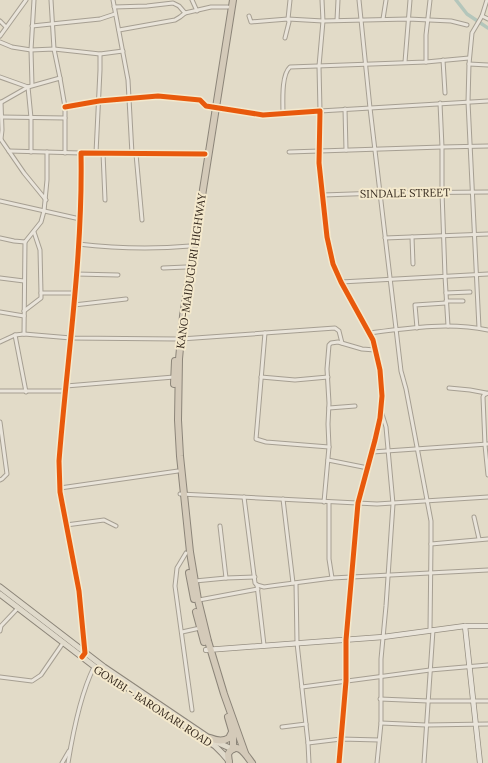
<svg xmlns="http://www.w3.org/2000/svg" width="488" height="763" viewBox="0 0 488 763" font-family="Lora,serif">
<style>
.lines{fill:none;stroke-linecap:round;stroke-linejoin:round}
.canal{stroke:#b4c6bb;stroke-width:3.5}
.street-casing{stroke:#a69f92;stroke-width:5}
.secondary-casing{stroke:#968f82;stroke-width:6}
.primary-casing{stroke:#8c8579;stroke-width:7}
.highway-casing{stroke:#8c8579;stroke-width:8}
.street{stroke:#e9e4da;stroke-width:3}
.secondary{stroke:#e9e4da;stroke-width:4.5}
.primary{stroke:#e0dacb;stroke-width:5}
.highway{stroke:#d4cab9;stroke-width:6}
.cycleway-casing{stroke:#f4e9cd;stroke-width:8}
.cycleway{stroke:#e8590c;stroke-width:5}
.labels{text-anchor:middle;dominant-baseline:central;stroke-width:4;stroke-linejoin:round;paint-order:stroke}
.street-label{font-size:11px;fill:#33271c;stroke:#f4e9cd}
</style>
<rect width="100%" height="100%" fill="#e2dbc8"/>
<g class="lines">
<polyline class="canal" points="456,0 467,14 488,28"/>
<defs>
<g id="street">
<polyline points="51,0 54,49 60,78"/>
<polyline points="113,0 128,80 132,154"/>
<polyline points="192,0 197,11"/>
<polyline points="322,0 323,21 319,66 320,111 488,101"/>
<polyline points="359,0 370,108 401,371 406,389 431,521 431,544 430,630"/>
<polyline points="114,7 147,6 173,3 179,6 185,13 211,7 228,7"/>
<polyline points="249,16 251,22 288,19 323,21 408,19 451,21 467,25"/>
<polyline points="482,16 488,19"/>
<polyline points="383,19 386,0"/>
<polyline points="337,20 338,0"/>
<polyline points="0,21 6,27"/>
<polyline points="32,26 100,19 115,14"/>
<polyline points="119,30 175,20 180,17 185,13"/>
<polyline points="0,36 26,0"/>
<polyline points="285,38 289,22 288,19 290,0"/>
<polyline points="0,42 12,47 31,50 54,49 100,54 123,51"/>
<polyline points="443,60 445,93"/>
<polyline points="405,62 410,0"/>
<polyline points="426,62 426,35 430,0"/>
<polyline points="469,64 488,65"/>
<polyline points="0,77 28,87"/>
<polyline points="32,85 31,50 34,0"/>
<polyline points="28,87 31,118 31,152"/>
<polyline points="0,103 28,87 60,78 65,107 65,153"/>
<polyline points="440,103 442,147 442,192 445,276 448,326"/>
<polyline points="65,107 99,101 158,96 200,100 206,106 263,115 320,111 319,163 327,237 333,264 341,282 373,340 380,370 382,396 380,418 375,440 358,503 346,640 346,681 339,763"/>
<polyline points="345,109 346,150"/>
<path d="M283,114C283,102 281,75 290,67L426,62L469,58"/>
<polyline points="2,117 65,118"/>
<polyline points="0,138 24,173 46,200"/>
<polyline points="1,139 2,130 1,102"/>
<polyline points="9,151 81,153"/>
<polyline points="289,152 442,147 488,146"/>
<polyline points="96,153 100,70 100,54"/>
<polyline points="103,153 105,200"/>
<polyline points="136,154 142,220"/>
<polyline points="323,195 380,193 488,192"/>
<polyline points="0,201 80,219"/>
<polyline points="412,237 413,264"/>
<polyline points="0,238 14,241 25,242"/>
<polyline points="385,238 488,234"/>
<path d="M78,244C113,248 155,249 190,246"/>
<polyline points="163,268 186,267"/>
<polyline points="76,274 118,275"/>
<polyline points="0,278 24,281"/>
<polyline points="341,282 488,274"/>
<polyline points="41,293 75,293"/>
<polyline points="446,293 470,292"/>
<polyline points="446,301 463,301"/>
<polyline points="74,305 126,299"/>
<polyline points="24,311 41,298 41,293 40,250 34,232"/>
<polyline points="0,312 24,316"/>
<polyline points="417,328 415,305 446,303"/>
<polyline points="479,328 468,102 469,64 472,33 482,16 487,0"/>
<polyline points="265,333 256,439 266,442 329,447"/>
<path d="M369,333C408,328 449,322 488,330"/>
<polyline points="24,334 25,242 41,222 44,211 47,180 47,152"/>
<polyline points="15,335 26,392"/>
<polyline points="181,339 335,328 339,331 342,343"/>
<polyline points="0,342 15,335 24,334 71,338 177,339"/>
<polyline points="261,377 295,380 328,377"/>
<polyline points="66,386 174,377"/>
<polyline points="449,388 470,390 486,393"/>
<polyline points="0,391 66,391"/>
<polyline points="488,393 484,395 483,397 485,445 488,475"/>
<polyline points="329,408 355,406"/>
<polyline points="0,422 7,474 2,479 0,480"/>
<polyline points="372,452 488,444"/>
<polyline points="328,460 368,468"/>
<polyline points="60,488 178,471"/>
<polyline points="180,494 377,504 488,497"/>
<polyline points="244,497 255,583 257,585 264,645"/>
<polyline points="283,499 293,583"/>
<polyline points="324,502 329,447 328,424 329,403 327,369 329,345 331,343 338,342 362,349 375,350"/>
<polyline points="329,502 329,559 332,578"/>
<polyline points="474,517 479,539"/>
<polyline points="66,525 104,520 116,526"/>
<polyline points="220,526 226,578"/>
<polyline points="431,544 488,539"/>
<polyline points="186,553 177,568 175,586 192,710"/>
<polyline points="195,581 226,578 255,577"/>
<polyline points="296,583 297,643 308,743 309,763"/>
<polyline points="257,585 264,587 271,586 332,578 488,570"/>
<polyline points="199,600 258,589"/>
<polyline points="0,631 1,626 18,608"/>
<polyline points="182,632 200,628"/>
<path d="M85,653L79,591L60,492L59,461C67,359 83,256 81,153L205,154"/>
<polyline points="0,677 32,681 41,675 63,643"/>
<polyline points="302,687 430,670 488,665"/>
<polyline points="380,699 428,701 488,701"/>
<polyline points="381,723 426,725 488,724"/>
<polyline points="282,727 306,724"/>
<polyline points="308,743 341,739 379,740"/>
<polyline points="62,763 69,751"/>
<path d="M68,763C73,732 80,695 94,667"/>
<polyline points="377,763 381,723 381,659 386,606 393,504 386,427 381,411"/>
<polyline points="424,763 433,630"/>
</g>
<g id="secondary">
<polyline points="465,626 480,763"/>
<polyline points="206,650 383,637 465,626 488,626"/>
</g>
<g id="primary">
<polyline points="0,587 104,667 212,740 232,749"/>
<polyline points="0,594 99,670 132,691 215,746 222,753 229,761"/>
</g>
<g id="highway">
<polyline points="233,0 183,316 179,359 178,420 180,456 190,552 198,600 208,641 224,694 245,753"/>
<polyline points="174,384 175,361"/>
<polyline points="189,573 194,599"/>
<polyline points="196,612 204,642"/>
<polyline points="228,717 233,734 233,749"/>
<path d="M210,738C217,741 223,742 229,738L232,732"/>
<path d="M229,763L228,754C237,739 246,755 252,763"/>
</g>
</defs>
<use href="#street" class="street-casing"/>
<use href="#secondary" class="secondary-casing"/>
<use href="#primary" class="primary-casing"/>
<use href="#highway" class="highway-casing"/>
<use href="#street" class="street"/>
<use href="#secondary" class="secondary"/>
<use href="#primary" class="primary"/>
<use href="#highway" class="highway"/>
<defs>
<g id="cycleway">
<polyline points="65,107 99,101 158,96 200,100 206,106 263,115 320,111 319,163 327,237 333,264 341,282 373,340 380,370 382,396 380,418 375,440 358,503 346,640 346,681 339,763"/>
<path d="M82,657L85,653L79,591L60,492L59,461C67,359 83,256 81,153L205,154"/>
</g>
</defs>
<use href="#cycleway" class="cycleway-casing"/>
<use href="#cycleway" class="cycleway"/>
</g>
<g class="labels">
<g class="street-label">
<text transform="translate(405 193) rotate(-1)">SINDALE STREET</text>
<text transform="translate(191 271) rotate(-82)">KANO-MAIDUGURI HIGHWAY</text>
<text transform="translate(153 706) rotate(33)">GOMBI - BAROMARI ROAD</text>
</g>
</g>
</svg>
